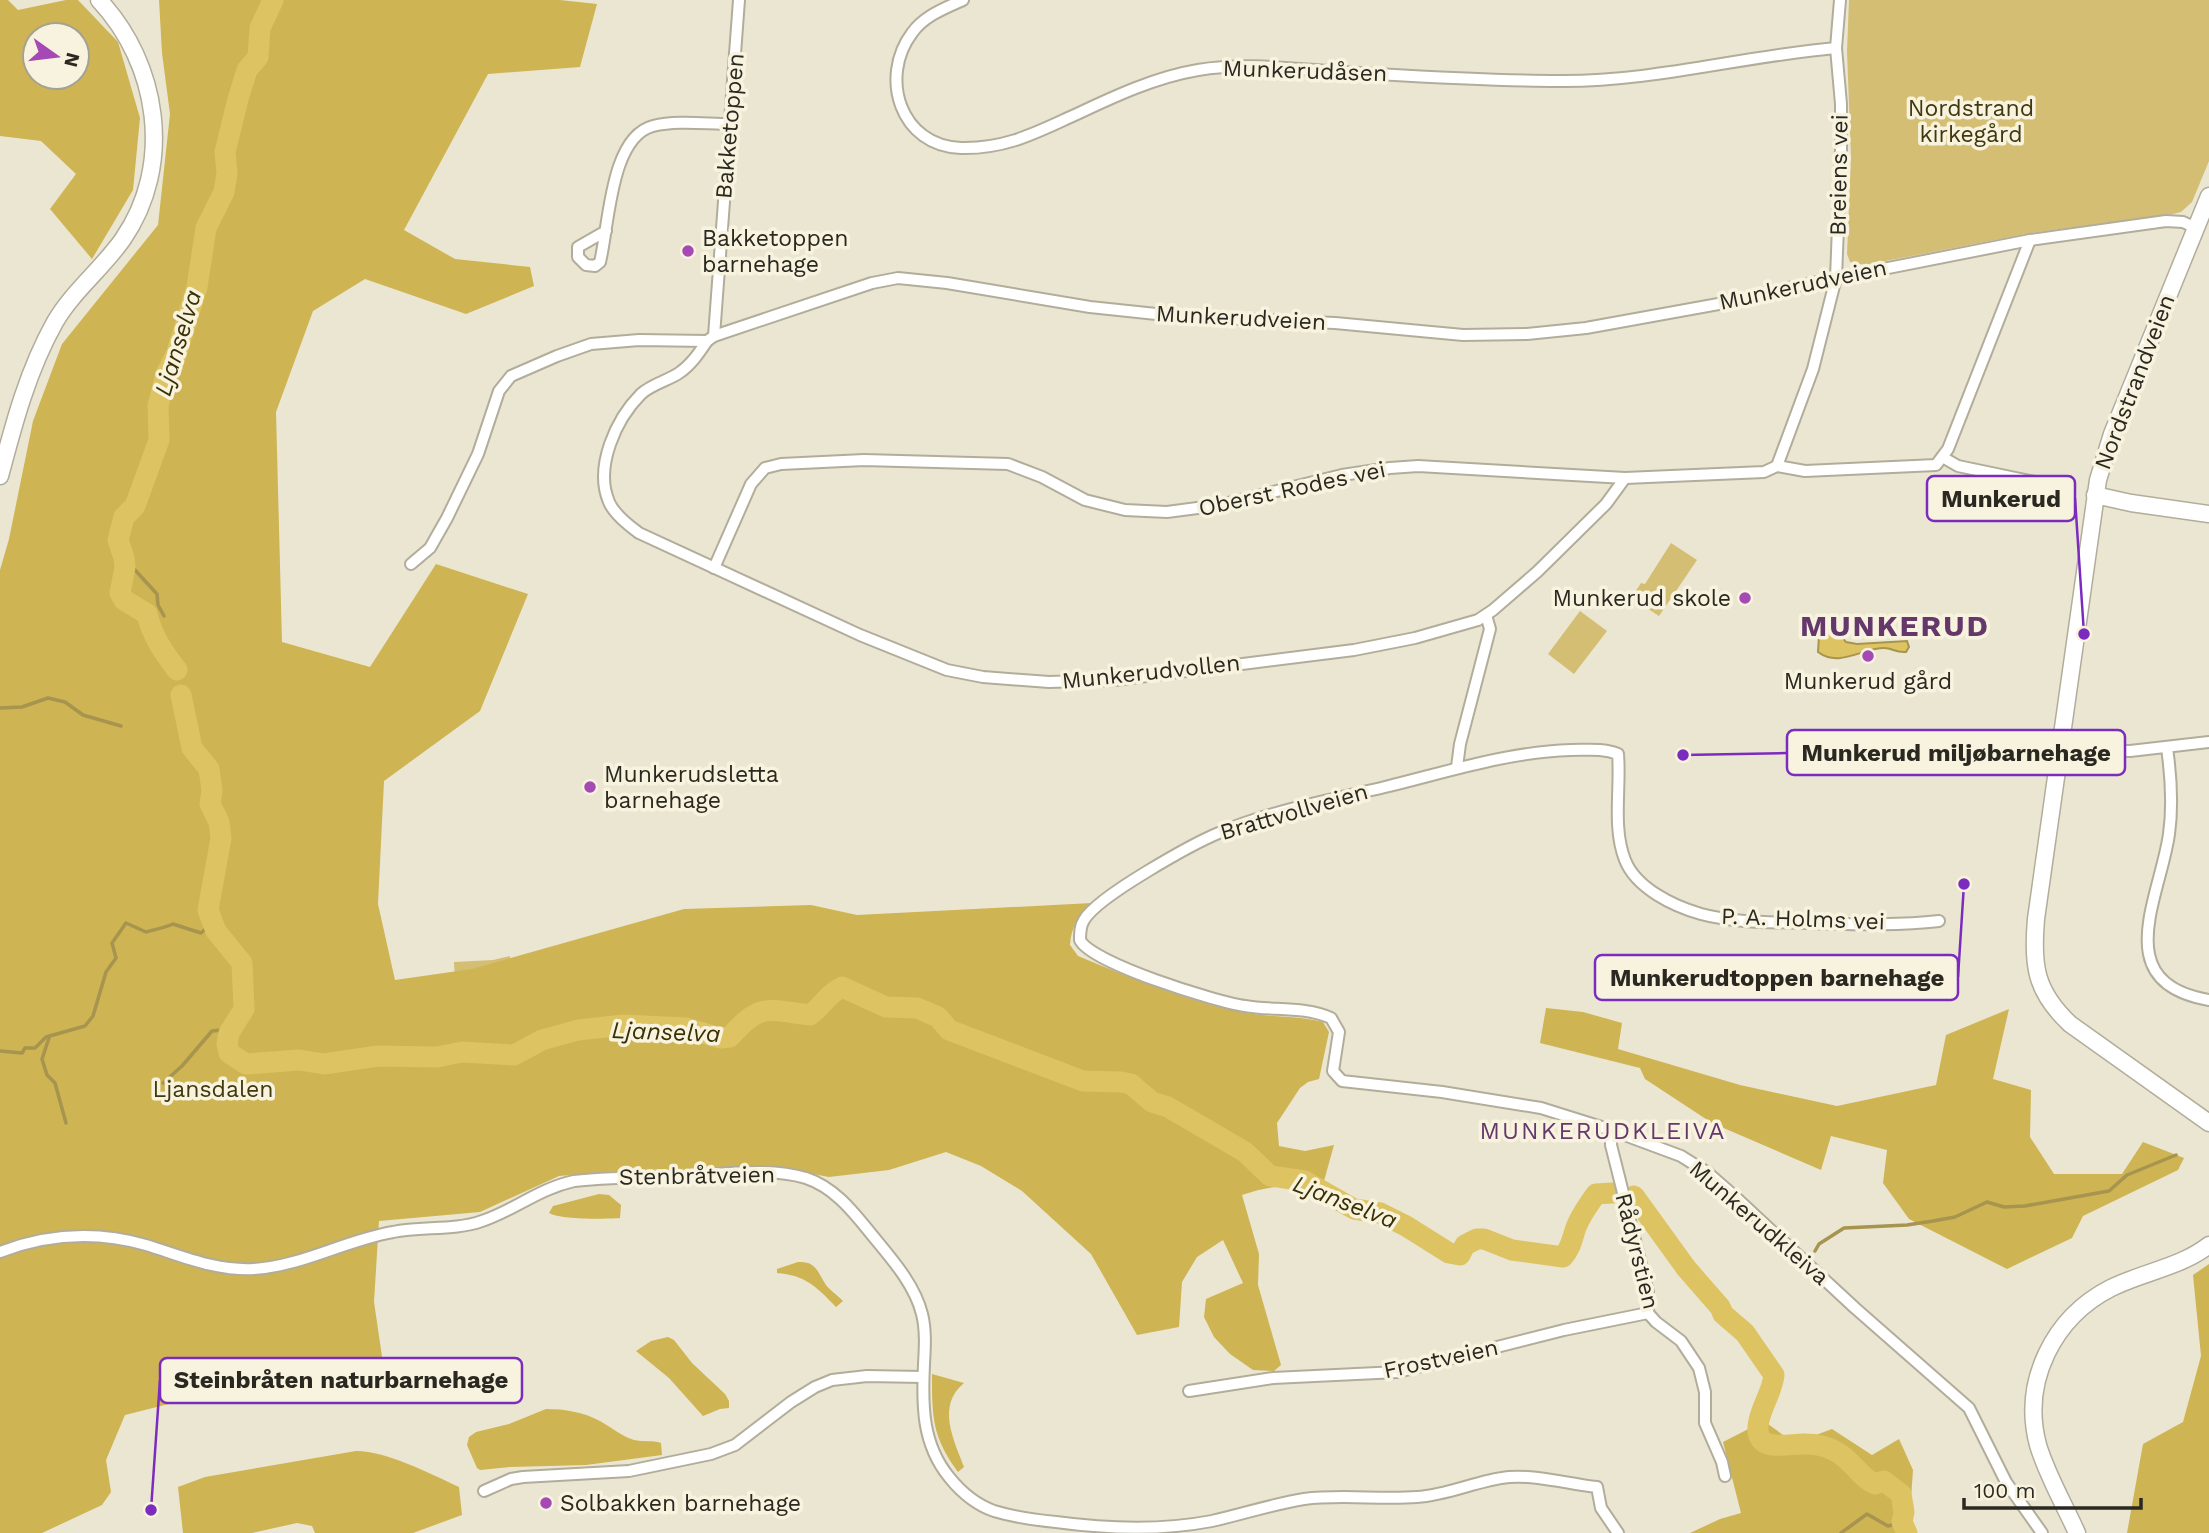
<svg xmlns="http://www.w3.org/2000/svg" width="2209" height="1533" viewBox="0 0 2209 1533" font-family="'Work Sans',sans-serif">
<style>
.green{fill:#d3be74}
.forest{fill:#ceb453;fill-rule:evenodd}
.water{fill:#ddc362;stroke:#a7944e;stroke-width:2}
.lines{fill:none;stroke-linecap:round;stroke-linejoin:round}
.stream{stroke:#a7944e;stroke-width:3.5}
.river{stroke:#ddc362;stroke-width:21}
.street-casing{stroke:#b2ad9b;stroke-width:14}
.secondary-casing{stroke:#b2ad9b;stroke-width:19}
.street{stroke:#fff;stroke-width:10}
.secondary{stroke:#fff;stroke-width:16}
.poi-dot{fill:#a549b4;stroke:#f8f3df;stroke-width:2.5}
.labels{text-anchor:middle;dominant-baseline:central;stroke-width:7;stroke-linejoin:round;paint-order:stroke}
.street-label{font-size:23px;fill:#2a2821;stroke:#f8f3df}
.park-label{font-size:23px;fill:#42370d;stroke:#f8f3df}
.poi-label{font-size:23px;fill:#2a2821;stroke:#f8f3df;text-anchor:start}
.water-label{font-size:24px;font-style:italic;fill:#3a3004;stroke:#f8f3df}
.neighbourhood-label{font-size:24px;letter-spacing:2px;fill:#65386c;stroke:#f8f3df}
.district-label{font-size:30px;font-weight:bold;letter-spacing:2px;fill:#65386c;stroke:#f8f3df}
.leader{fill:none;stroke:#7b2cbf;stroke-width:2.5}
.callout-dot{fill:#7b2cbf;stroke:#f8f3df;stroke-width:2.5}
.callout{fill:#f8f3df;stroke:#7b2cbf;stroke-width:2.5}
.callout-label{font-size:24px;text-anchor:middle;font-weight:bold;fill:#2a2821}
</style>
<rect width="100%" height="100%" fill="#ebe6d2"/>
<g class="green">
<polygon points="1849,0 2209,0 2209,161 2192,202 2181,212 2173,214 2031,233 1865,265 1850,262 1847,254 1851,157 1847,51"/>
<polygon points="1671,543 1697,560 1659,616 1631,598 1641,583 1645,584"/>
<polygon points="1580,611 1607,631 1574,674 1548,654"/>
<polygon points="510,956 511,983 455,984 454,962 493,960"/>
</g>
<g class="forest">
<path d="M0,0H8L18,10L66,0H78L118,42L140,118L133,190L92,259L50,209L76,174L41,141L0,136ZM35,35H77V77H35Z"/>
<path d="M159,0H560L597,4L580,67L488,74L404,230L455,259L530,267L534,286L466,314L365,279L313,311L276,412L282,642L370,667L436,564L528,594L480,711L384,781L378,904L395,980L472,969L684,909L811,905L857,915L1092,903C1079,917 1071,926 1070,945L1078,956C1131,978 1186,1001 1242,1012C1269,1018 1296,1015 1323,1022L1329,1032L1319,1079L1308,1082L1300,1088L1277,1123L1279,1146L1305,1151L1334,1145L1319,1199C1292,1182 1272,1185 1242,1195L1259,1254L1258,1285L1281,1365L1274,1371L1253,1370L1230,1354L1214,1337L1204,1317L1206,1299L1243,1283L1223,1240L1197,1257L1182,1282L1179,1327L1137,1335L1091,1254L1022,1191L981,1166L946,1152L889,1170L829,1177L776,1167L630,1170L559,1176L480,1212L379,1221L374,1302L384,1370L342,1383L216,1392L125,1415L106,1460L111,1492L102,1505L42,1533H0V570L9,539L33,421L62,344L158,225L170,114L162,53Z"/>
<polygon points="1546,1008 1583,1012 1622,1023 1618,1049 1740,1085 1837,1106 1936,1085 1946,1035 2009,1009 1993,1079 2031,1090 2030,1137 2054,1174 2122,1174 2143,1142 2184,1158 2178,1170 2083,1216 2072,1238 2007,1269 1909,1219 1883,1183 1887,1150 1831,1136 1821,1170 1712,1123 1645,1079 1640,1068 1540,1043"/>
<path d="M599,1194L609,1195L621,1205L620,1218C605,1219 561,1220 549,1213L553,1206Z"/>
<path d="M798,1262C816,1261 817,1271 826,1285C830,1290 838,1296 843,1301L836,1307C817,1287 805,1275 777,1273V1269Z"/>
<polygon points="2209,1264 2209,1533 2127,1533 2143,1444 2183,1422 2201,1356 2193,1275"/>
<polygon points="668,1337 674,1340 692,1363 725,1394 729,1401 729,1408 720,1409 703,1416 669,1378 636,1351 651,1341"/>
<path d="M932,1374L964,1383C936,1406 954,1440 964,1467L958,1472C932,1437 932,1416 932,1374Z"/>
<path d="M546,1409C565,1409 583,1412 600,1421C611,1427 621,1436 634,1440C643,1442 652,1440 661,1443L662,1455L586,1465L510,1467L480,1470L477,1468L467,1445L469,1437L476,1432L509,1424Z"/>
<polygon points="1764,1421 1787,1438 1805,1439 1832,1429 1872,1455 1899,1439 1913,1470 1909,1527 1913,1533 1690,1533 1720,1519 1741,1513 1723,1442"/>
<path d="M356,1451C387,1451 431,1474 459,1487L462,1515L413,1533H315L312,1526L297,1523L252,1533H183L178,1487L205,1477Z"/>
</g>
<path class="water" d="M1822,632L1839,633L1846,642L1857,644L1907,641L1909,647L1906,652C1895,653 1893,648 1884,648C1862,648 1839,668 1818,652L1819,636Z"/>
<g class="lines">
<g class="stream">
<polyline points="124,558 157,594 158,605 164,616"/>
<polyline points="0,708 22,707 48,698 65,702 83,715 121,726"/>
<polyline points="49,1038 42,1059 47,1075 55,1083 66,1123"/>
<path d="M0,1051L22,1053L25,1048H35L46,1037L85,1026L93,1016L106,972L116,958L112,943L126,923L146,932C156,929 164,928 173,924L201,933L212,923"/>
<polyline points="163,1083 182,1066 212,1031 231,1029"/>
<polyline points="1815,1251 1819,1244 1844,1228 1907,1225 1933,1221 1955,1217 1987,1202 2004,1207 2025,1206 2109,1191 2127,1175 2176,1155"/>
<polyline points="1841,1533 1867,1514 1888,1526 1902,1522"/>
</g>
<g class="river">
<path d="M177,670C164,653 152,636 147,614L124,600L120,593L125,567L124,558L118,540L124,517L135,506L159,440L158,406L166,374L176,355L197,287L206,228L224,192L227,173L225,152L238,99L247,70L258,57L260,28L273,0"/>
<path d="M181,695L192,748L209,769L212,790L210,804L219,822L221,838L208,910L216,931L242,963L244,1009L229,1033L227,1044L229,1053L246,1064L299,1060L324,1064L378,1056L437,1057L462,1052L514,1055L542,1040L578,1030L623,1025L686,1028L720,1038L730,1037C760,1002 768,1010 810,1015C825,1004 825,996 842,987L886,1007L917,1008L938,1017L949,1030L1083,1081L1121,1082L1131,1084L1152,1102L1168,1107L1245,1152L1270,1176L1305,1181L1354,1209L1380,1213L1406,1226L1449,1253L1460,1255L1465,1245L1477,1239H1484L1512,1250L1563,1257C1572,1247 1572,1237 1577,1225C1582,1213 1589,1204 1596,1194L1612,1193"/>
<path d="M1634,1196L1686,1268L1720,1307L1723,1314L1745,1333L1774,1375C1772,1394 1759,1409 1758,1427C1756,1454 1790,1443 1806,1444C1815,1444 1825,1446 1833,1450C1851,1458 1860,1478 1875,1484L1884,1481L1901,1494L1904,1512L1902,1522L1907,1533"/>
</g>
<defs>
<g id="street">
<path d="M963,0C945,8 924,16 912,33C879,77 900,146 961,148C1007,149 1037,132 1077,114C1115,96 1156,77 1198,70C1246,62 1294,69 1342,72C1414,76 1487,81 1559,81C1652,82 1743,56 1836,48"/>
<path d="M606,231L578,247V257L586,265L595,266L600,262C609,226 610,137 653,126C677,120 706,124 730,124"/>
<polyline points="714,336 739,0"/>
<path d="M707,341C699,353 691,365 679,373C667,381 652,384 641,394C616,419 594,467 609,502C614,514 628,525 639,533L860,635L947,670L983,677L1049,682L1115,680L1354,650L1415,638L1478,620L1493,610L1537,572L1606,504L1625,478"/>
<polyline points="1944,458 1958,466 2059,487"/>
<polyline points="1777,466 1813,369 1836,278 1841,150 1841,104 1836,48 1840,0"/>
<polyline points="411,564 430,548 447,518 478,454 499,391 511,376 557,356 591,344 639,340 707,341 714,336 872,283 898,278 947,283 1090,307 1175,316 1335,323 1463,335 1527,334 1586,328 1724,303 1797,286 2030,240 2166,221 2183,222 2196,228"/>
<polyline points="714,568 751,484 765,468 781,464 864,460 1008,464 1042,477 1085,500 1125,510 1167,512 1220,505 1342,475 1390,468 1418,466 1625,478 1764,472 1777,466 1805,471 1936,465 1948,449 2030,240"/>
<polyline points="1887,745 1902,752 1911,753 2036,756 2058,760"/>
<path d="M2167,748C2171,776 2173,805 2169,834C2160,898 2108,983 2209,1000"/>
<polyline points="2060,749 2130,751 2209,742"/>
<polyline points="1457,767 1460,744 1490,629 1486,615"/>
<path d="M1939,921C1896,926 1851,924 1807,923C1772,922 1734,923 1701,914C1673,906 1636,888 1625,860C1612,827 1621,788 1618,754C1603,748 1587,750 1571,750C1507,752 1447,772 1385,787C1331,800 1273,810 1221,832C1194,843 1098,896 1084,920C1080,926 1080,933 1080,940C1091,963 1216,1002 1245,1006C1272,1011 1305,1006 1331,1018L1339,1032L1333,1071L1342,1081L1442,1092L1541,1108L1611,1130L1681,1156L1708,1173L1732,1194L1855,1308L1969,1408L2006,1482L2042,1533"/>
<polyline points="1611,1130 1611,1145 1648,1292 1648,1313 1656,1322 1681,1341 1699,1368 1705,1392 1705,1423 1722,1462 1725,1476"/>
<path d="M0,1252C47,1234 97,1231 146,1245C182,1256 215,1271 254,1269C302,1266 346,1240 393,1232C422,1226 454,1231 482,1221C515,1210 538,1189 574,1181C612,1177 650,1177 687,1176C726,1174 769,1167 806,1178C833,1187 851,1209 868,1230C888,1255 914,1282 922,1314C926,1330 925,1347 924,1364C922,1405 922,1444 949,1477C961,1492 977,1505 994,1511C1014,1517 1035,1520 1056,1522C1108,1529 1160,1531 1212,1521C1243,1514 1273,1504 1304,1499C1342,1494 1380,1500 1417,1497C1449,1495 1478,1480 1509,1477C1539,1475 1568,1484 1597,1487L1601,1508L1618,1533"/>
<polyline points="1189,1391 1273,1378 1398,1372 1564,1330 1648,1313"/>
<polyline points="484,1491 511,1479 523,1477 629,1471 711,1454 735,1445 791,1402 815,1387 832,1380 867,1376 923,1377"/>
</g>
<g id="secondary">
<path d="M2209,196L2112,434L2098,480L2036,919C2032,965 2035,991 2070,1024L2209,1123"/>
<path d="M0,476C14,423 28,370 55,322C73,291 102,269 123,239C174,165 159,64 99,0"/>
<polyline points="2095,495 2131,503 2209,514"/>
<path d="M2077,1533C2064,1504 2047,1475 2038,1445C2021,1381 2054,1317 2111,1288C2143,1272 2181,1267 2209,1245"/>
</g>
</defs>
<use href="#street" class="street-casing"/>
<use href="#secondary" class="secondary-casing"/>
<use href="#street" class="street"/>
<use href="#secondary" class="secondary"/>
</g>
<g class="poi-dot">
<circle cx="688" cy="251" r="7"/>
<circle cx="1745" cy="598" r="7"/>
<circle cx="1868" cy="656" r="7"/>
<circle cx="590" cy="787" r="7"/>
<circle cx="546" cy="1503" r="7"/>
</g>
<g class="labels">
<g class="street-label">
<text transform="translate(1305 71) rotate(2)">Munkerudåsen</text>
<text transform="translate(730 126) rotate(-85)">Bakketoppen</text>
<text transform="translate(1839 175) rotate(-89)">Breiens vei</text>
<text transform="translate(1803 285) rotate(-12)">Munkerudveien</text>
<text transform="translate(1241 318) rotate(3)">Munkerudveien</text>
<text transform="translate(2135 382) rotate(-69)">Nordstrandveien</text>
<text transform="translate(1292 489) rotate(-12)">Oberst Rodes vei</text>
<text transform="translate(1151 672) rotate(-6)">Munkerudvollen</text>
<text transform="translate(1294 812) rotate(-16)">Brattvollveien</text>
<text transform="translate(1803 919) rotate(2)">P. A. Holms vei</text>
<text transform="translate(697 1176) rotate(-1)">Stenbråtveien</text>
<text transform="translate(1759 1223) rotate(41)">Munkerudkleiva</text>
<text transform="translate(1637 1251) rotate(76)">Rådyrstien</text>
<text transform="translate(1441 1359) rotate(-12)">Frostveien</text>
</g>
<g class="park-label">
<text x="1971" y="108">Nordstrand<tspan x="1971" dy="26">kirkegård</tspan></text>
<text x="213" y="1089">Ljansdalen</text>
</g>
<g class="poi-label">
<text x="702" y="238">Bakketoppen<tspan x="702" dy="26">barnehage</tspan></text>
<text x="1731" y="598" text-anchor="end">Munkerud skole</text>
<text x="1868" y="681" text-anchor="middle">Munkerud gård</text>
<text x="604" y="774">Munkerudsletta<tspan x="604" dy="26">barnehage</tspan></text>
<text x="560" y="1503">Solbakken barnehage</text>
</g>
<g class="water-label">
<text transform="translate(178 343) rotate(-73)">Ljanselva</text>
<text transform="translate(666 1032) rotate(2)">Ljanselva</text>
<text transform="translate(1345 1202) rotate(21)">Ljanselva</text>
</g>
<g class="neighbourhood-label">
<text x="1603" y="1131">MUNKERUDKLEIVA</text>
</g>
<g class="district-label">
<text x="1895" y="625">MUNKERUD</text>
</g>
</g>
<path class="leader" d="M2084 634L2075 498M1683 755L1787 753M1964 884L1958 977M151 1510L160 1380"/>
<g class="callout-dot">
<circle cx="2084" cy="634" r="7"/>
<circle cx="1683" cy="755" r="7"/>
<circle cx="1964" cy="884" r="7"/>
<circle cx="151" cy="1510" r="7"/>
</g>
<g class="callout">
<rect x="1927" y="476" width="148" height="45" rx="7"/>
<rect x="1787" y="730" width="338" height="45" rx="7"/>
<rect x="1595" y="955" width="363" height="45" rx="7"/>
<rect x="160" y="1358" width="362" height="45" rx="7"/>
</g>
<g class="callout-label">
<text x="2001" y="507">Munkerud</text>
<text x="1956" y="761">Munkerud miljøbarnehage</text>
<text x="1777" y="986">Munkerudtoppen barnehage</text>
<text x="341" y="1388">Steinbråten naturbarnehage</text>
</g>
<g transform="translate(56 56) rotate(104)"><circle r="33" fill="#f8f3df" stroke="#a6a293" stroke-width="2"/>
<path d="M0-5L12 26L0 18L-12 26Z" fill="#a549b4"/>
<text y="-10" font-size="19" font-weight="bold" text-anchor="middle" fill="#2a2821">N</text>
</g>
<path d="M1964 1498v10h177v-10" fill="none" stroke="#2a2821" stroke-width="3.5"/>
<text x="1974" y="1498" font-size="21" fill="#2a2821" stroke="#f8f3df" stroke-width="5" paint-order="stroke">100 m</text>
</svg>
